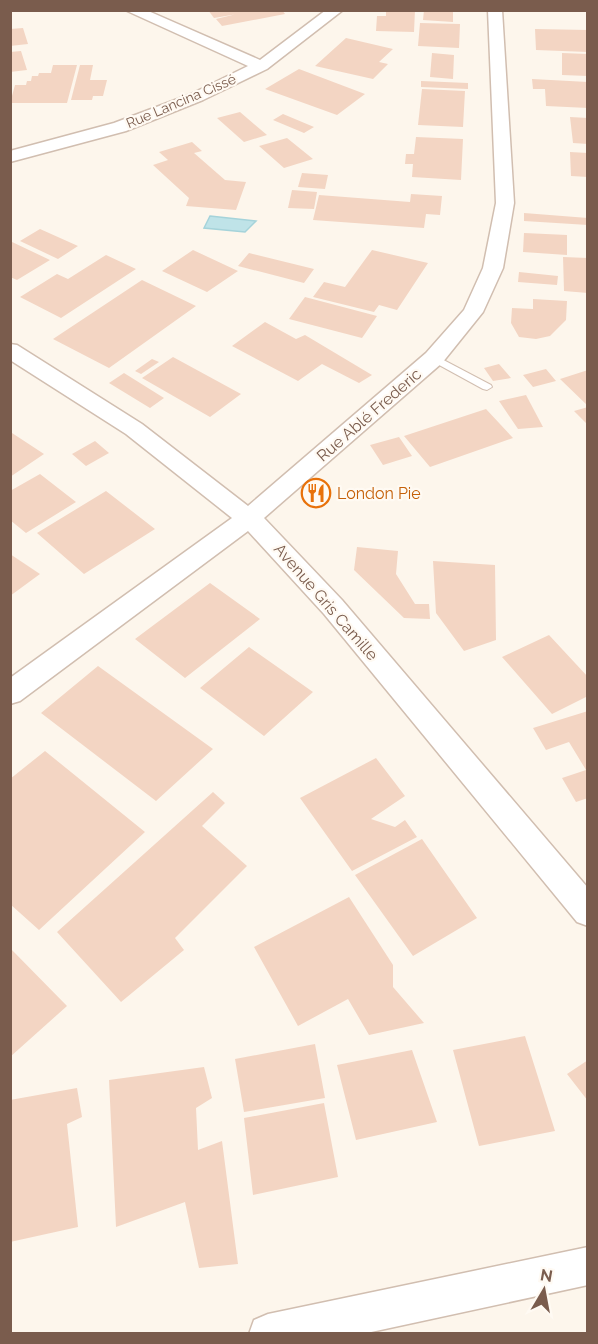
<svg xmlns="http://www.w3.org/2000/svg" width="598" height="1344" font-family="Raleway,sans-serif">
	<rect width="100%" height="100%" fill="#fdf6ec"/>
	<path fill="#bfe3e8" stroke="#a5d3da" stroke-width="1.5" d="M210,216L256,221L245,232L204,228Z"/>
	<path fill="#f3d5c3" d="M208,10H249V12L214,18Z
		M253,10H282L285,14L222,26L216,19Z
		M386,10H415L414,32L376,31L377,16H386Z
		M424,10H453V22L423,20Z
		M420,23L460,24L459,48L418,46Z
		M23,28L28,44L10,46V29Z
		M535,29L588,30V52L536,50Z
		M346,38L393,49L379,62L388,64L373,79L315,66Z
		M21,51L27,70L10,72V52Z
		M432,53L454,55L453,79L430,77Z
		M562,53L588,54V76L562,75Z
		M53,65H77L67,103H10L15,85H26L27,81H31L32,76H38L39,73H51Z
		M80,65H93L90,80H107L103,96H93L92,100H71Z
		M299,69L365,94L337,115L265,89Z
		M532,79L588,82V108L546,106L545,89H533Z
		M421,81L468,83V89L421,87Z
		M422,89L465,91L463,127L418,125Z
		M240,112L267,135L244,142L217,118Z
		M283,114L314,127L304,133L273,120Z
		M570,117L588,118V144L573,143Z
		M416,137L463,139L461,180L412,177L413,164H405L406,154H414Z
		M287,138L313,159L284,168L259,146Z
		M192,142L202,151L194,153L225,180L246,182L236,210L186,206L189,198L153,165L168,160L159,152Z
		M570,152L588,153V177L571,176Z
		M302,173L328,175L325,189L298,187Z
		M292,190L317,192L314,209L288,208Z
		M411,194L442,196L440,215L426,214L424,228L313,220L319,195L410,202Z
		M524,213L588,218V225L524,221Z
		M40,229L78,246L58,259L20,241Z
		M524,233L567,235V255L523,252Z
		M10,241L50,260L17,280L10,277Z
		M193,250L238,271L207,292L162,271Z
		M372,250L428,263L397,310L379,305L374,312L313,297L324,282L345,287Z
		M249,253L314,269L304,283L238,266Z
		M106,255L136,269L61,318L20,297L57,274L68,279Z
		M563,257L588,258V293L564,291Z
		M519,272L558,276L557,285L518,282Z
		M142,280L196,306L109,368L53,339Z
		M305,297L377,316L362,338L289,319Z
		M533,299L567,301L566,320L550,336L536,339L519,337L511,323L512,308L533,309Z
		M265,322L296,339L305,335L372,375L359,383L322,364L298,381L232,346Z
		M173,357L241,394L210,417L142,378Z
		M152,359L159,362L141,374L135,371Z
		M499,364L511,378L493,381L484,368Z
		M546,369L556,381L533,387L523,375Z
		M588,370V406L560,379Z
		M124,373L164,398L150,408L109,383Z
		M526,395L543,427L518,429L499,401Z
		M588,407V425L574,411Z
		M486,409L513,438L430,467L404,436Z
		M12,433L44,454L10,477V434Z
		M399,437L412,456L383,465L370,445Z
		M95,441L109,453L86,466L72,454Z
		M40,474L76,502L26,533L10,520V491Z
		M106,491L155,529L84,574L37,533Z
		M357,547L398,551L396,574L415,604H429L430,619L404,618L354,570Z
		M10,554L40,574L10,596Z
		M433,561L495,565L496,640L464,651L436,613Z
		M210,583L260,619L185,678L135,639Z
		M549,635L588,677V696L552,714L502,657Z
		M249,647L313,692L264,736L200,688Z
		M98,666L213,749L156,801L41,713Z
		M588,711V798L576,802L562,778L586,770L569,742L546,750L533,728Z
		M45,751L145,832L39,930L10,904V779Z
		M376,758L405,796L371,819L395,827L405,820L417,837L352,871L300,798Z
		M213,792L225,803L202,826L247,866L175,938L184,950L121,1002L57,932Z
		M422,839L477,918L413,956L355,875Z
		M349,897L393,965V987L424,1023L369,1035L348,999L298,1026L254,947Z
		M10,948L67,1006L10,1057Z
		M525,1036L555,1131L479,1146L453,1050Z
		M315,1044L325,1098L244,1112L235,1059Z
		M412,1050L437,1122L356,1140L337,1065Z
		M588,1060V1101L567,1074Z
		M204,1067L212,1098L196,1108L198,1150L222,1141L238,1264L199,1268L185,1202L116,1227L109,1080Z
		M77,1088L82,1117L67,1124L78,1227L10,1242V1100Z
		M324,1103L338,1177L253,1195L244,1118Z"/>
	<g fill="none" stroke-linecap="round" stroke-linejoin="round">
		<g stroke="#d1beb0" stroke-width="2">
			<path id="lane" d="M434,355L491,385L492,387L487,390L483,389L430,360L429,358Z"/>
		</g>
		<g stroke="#d1beb0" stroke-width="3">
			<path id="street" d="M125,10H146L260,60L326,10H343L267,69L203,100L126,131L10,162V151L114,123L191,94L248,66Z
				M488,10H502L514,203L503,268L483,312L442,363L264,518L342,600L588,888V926L577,922L324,614L248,531L20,701L10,704V678L232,518L126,434L10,360V344L17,345L142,424L248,506L426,353L464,310L483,268L496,203Z
				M588,1247V1285L362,1334H249L254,1320L268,1314Z"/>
		</g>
		<use href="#lane" fill="#fff" fill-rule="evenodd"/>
		<use href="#street" fill="#fff" fill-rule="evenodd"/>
	</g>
	<defs>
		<g id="restaurant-ring" transform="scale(1.5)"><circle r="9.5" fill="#fffaf3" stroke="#e8710a" stroke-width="1.5"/><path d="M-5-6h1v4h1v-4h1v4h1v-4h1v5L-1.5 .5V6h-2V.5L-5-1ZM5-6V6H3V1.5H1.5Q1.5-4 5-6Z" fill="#e8710a"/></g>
	</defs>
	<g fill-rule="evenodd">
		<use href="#restaurant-ring" x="316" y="493"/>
	</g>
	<g text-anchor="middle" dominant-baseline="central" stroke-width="4.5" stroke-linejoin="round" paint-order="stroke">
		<g font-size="14" fill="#7a5c4d" stroke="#fffaf3">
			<text transform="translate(181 101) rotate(-23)">Rue Lancina Cissé</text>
		</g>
		<g font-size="16" fill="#7a5c4d" stroke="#fffaf3">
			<text transform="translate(369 415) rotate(-41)">Rue Ablé Frederic</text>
			<text transform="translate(326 602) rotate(49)">Avenue Gris Camille</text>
		</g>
		<g font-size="16" fill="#c56008" stroke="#fffaf3" text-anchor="start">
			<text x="337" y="493">London Pie</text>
		</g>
	</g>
	<rect width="598" height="1344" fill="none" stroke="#7a5c4d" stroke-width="24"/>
	<g transform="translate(544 1290) rotate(10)" stroke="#fffaf3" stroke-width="4.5" paint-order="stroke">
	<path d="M0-4.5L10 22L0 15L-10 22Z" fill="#7a5c4d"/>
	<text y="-9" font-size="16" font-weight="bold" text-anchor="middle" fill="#7a5c4d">N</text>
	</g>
</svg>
